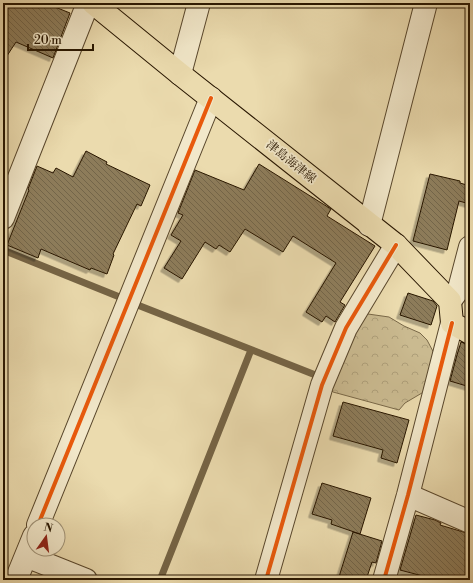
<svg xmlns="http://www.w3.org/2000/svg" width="473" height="583" font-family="'Libre Bodoni','Noto Serif JP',serif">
	<defs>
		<pattern id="forest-crowns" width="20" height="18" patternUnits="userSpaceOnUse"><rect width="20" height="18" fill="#caba90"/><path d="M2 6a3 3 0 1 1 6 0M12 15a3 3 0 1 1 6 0" fill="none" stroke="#ae9f7a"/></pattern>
		<pattern id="building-back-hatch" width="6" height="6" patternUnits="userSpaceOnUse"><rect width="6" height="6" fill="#8d7c5a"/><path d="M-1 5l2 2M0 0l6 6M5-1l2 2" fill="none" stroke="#736548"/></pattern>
		<filter id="shadow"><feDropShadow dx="-3.5" dy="3.5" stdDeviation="0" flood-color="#0004"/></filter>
	</defs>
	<rect width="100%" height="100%" fill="#ebdbae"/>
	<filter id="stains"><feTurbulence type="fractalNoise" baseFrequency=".005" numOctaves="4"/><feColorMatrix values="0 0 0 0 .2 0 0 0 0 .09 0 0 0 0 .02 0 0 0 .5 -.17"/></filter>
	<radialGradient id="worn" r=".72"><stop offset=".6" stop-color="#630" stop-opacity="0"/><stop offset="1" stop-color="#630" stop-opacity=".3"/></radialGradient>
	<path fill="url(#forest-crowns)" stroke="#796848" d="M361,313L389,317L404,326L420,333L427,340L436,357L427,390L405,403L399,410L333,392L326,385Z"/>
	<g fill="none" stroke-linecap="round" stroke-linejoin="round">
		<path stroke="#756445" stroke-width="7" d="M3,250L122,298
			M135,304L318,376
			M160,580L251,350"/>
	</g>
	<path fill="url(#building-back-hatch)" stroke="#281600" filter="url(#shadow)" d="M3,3H56L55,7L70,13L53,58L16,42L3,62Z
		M86,151L107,162L106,164L150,185L141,206L137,204L113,254L114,255L107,274L91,268L90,270L41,249L38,258L7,245L29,190L28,189L37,166L53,173L56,168L73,177Z
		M259,164L331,209L327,216L375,246L340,302L345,305L335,322L326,316L322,322L306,312L336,263L293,236L283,252L245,229L230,252L219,245L216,249L205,242L182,279L164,268L181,241L171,235L183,215L178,213L195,170L244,190Z
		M430,174L460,181V183L470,186V204L459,201L447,250L413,241Z
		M408,293L433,301L437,306L431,325L400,315Z
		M461,342L470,345V387L450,381L457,355Z
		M343,402L409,420L397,463L381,458L383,450L333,436Z
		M322,483L371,498L360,534L331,524L332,520L312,514Z
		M416,515L435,520L441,523L440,525L470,534V555L464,580H438L400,570Z
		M353,532L382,541L376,563L372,562L366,580H338Z"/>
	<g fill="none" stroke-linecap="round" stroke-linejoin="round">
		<g stroke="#59472c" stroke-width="24">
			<path id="minor" d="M180,74L199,3
				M3,218L88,3
				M369,225L426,3
				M450,301L459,289L470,247
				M408,495L470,522
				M38,525L211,98
				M26,556L86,580
				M16,580L34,536
				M266,580L322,385L346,328L396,245
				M384,580L408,495L452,323"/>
		</g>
		<g stroke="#281600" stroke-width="24">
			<path id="major" d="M93,3L180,74L396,245L450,301L452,323L470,333"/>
		</g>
		<use href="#minor" stroke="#f2e8ca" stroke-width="22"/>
		<use href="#major" stroke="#ebdbae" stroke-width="22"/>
		<g stroke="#f2e8ca" stroke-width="6">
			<path id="cycleway" d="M38,525L211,98
				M266,580L322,385L346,328L396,245
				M384,580L408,495L452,323"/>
		</g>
		<use href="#cycleway" stroke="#e8590c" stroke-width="4"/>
	</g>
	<g text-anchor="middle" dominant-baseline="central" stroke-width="3.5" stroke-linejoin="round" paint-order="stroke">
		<g font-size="12" fill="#281600" stroke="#f2e8ca">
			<text transform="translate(291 162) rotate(39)">津島海津線</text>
		</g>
	</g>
	<rect width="473" height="583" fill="none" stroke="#ebdbae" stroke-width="16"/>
	<rect x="4" y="4" width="465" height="575" fill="none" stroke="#281600" stroke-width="2"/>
	<rect x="8" y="8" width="457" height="567" fill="none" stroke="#281600"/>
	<g transform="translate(46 537) rotate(14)"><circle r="19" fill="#f2e8ca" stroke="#a19479"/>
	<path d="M0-3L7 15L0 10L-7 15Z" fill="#8f2418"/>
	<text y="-6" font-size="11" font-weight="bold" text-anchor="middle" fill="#281600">N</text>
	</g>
	<path d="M28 44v6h65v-6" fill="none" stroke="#281600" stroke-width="2"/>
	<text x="34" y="44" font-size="12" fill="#281600" stroke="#f2e8ca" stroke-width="3" paint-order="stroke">20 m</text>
	<rect width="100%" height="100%" filter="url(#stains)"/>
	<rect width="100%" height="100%" fill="url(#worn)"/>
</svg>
